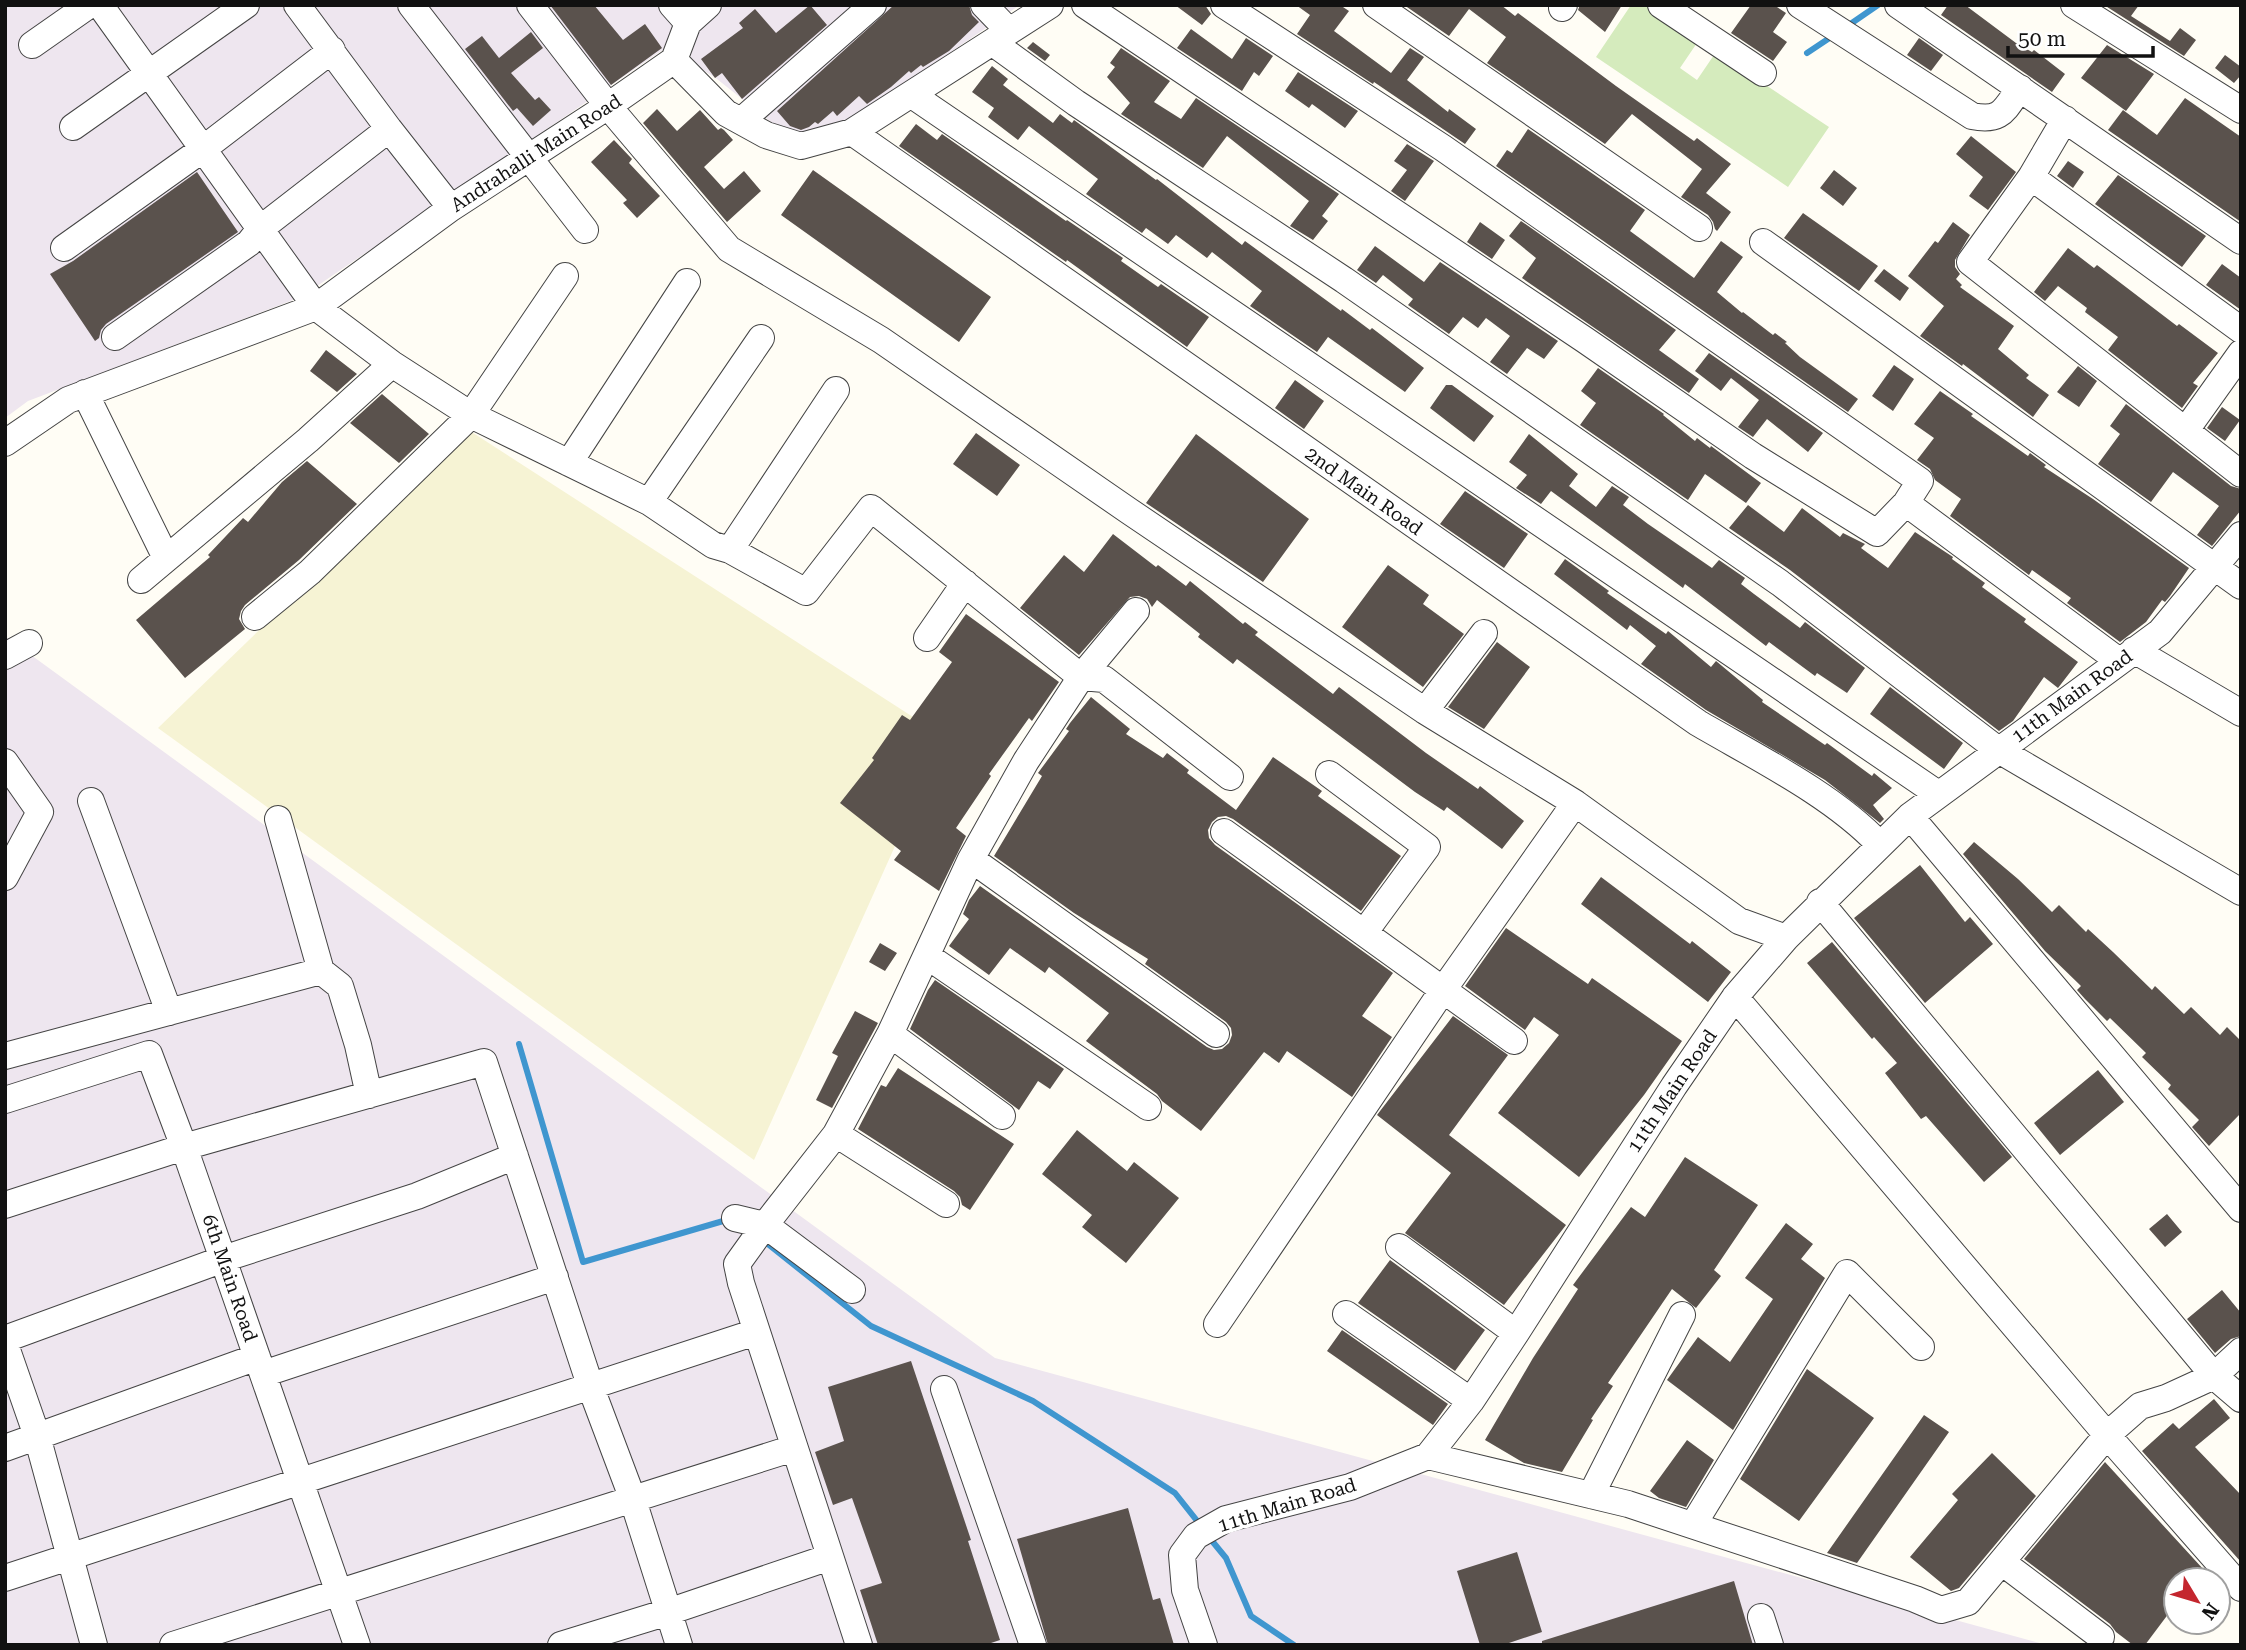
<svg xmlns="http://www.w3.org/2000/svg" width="2246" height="1650" font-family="'Roboto Serif',serif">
	<rect width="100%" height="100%" fill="#fffdf5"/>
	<path fill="#eee6ef" d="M5,5H1020L820,141L776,126L717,79L667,47L301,297L28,401L5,418Z
		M5,636L995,1358L2047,1645H5Z"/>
	<path fill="#f6f3d4" d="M467,429L944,737L754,1160L158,728Z"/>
	<path fill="#d5ebbd" d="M1631,5H1648L1699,40L1680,68L1697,80L1716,52L1829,127L1788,187L1596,57Z"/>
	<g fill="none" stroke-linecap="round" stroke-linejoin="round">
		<path stroke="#3f96cf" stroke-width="6" d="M1846,27L1878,5
			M1807,53L1834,35
			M519,1044L583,1262L730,1219
			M764,1241L871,1326L1033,1401L1175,1493L1202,1527
			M1208,1536L1226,1558L1251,1616L1294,1645"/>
	</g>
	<path fill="#5a524d" d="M550,5H594L623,40L645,24L662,48L611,85Z
		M810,5L827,25L742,99L722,73L715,78L701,59L743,28L739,23L755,9L776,33Z
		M894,5H969L972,15L979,22L949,51L923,67L921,65L911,73L909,71L891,87L867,104L859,96L837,116L833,111L818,124L815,122L809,127L801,130L790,126L777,111Z
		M1175,5H1205L1211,14L1202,25Z
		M1296,5H1340L1349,11L1334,31L1391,73L1410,48L1424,57L1407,80L1448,112L1449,109L1476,129L1465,144L1374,82L1373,84L1297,34L1310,15Z
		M1404,5H1501L1515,16L1518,13L1616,86L1694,141L1697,138L1731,164L1706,193L1731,212L1717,231L1715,229L1713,222L1708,215L1681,197L1702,169L1632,114L1605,144L1487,63L1506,37L1469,9L1449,36Z
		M1580,5H1622L1605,32L1578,10Z
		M1751,5H1774L1786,13L1773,32L1787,42L1773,61L1731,33Z
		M1948,5H1965L2016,43L2032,52L2034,50L2065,74L2052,92L1941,15Z
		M2104,5H2139L2131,16L2170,41L2180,28L2196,40L2184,56Z
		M1191,29L1232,59L1246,38L1273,56L1259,76L1254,72L1242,91L1177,48Z
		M531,32L543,48L511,73L535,100L539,97L551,110L533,126L517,108L513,111L465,49L482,36L499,58Z
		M1919,38L1943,55L1931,71L1907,55Z
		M1033,42L1050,55L1045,61L1027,48Z
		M2107,45L2154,74L2126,111L2081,78Z
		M1121,48L1170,81L1154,102L1181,119L1196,98L1339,194L1322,216L1328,221L1313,240L1290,226L1309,201L1227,136L1203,168L1121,114L1130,103L1107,77L1115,67L1110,63Z
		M2225,55L2241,67V75L2234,83L2215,68Z
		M992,66L1008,79L1003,85L1053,123L1060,114L1072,123L1074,120L1156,180L1157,179L1242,245L1245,241L1341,311L1342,309L1370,330L1372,328L1424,368L1405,392L1328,337L1317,352L1250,306L1262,291L1212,252L1207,258L1176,235L1168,244L1146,228L1142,233L1086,194L1098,179L1081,166L1029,126L1018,140L988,117L994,108L972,92Z
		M1298,72L1358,111L1345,128L1312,104L1309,108L1285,91Z
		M2185,98L2241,137V222L2108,130L2123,110L2157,135Z
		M657,109L677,131L700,110L718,130L721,128L724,130L733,140L704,167L724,189L744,171L761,191L727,222L643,123Z
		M916,124L937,140L942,134L1066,221L1067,220L1123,258L1121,261L1158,287L1161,284L1209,317L1187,347L1067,260L1066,262L899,146Z
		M1528,129L1645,210L1630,231L1694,278L1721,241L1743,257L1717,292L1742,313L1743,312L1773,335L1775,333L1787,342L1785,343L1800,357L1858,399L1848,412L1496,166L1507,150L1512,153Z
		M1971,136L2016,172L1988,210L1969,196L1983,177L1956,154Z
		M614,140L632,159L629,163L660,196L637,218L623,203L627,200L591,162Z
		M1407,144L1434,161L1405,201L1391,191L1407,170L1394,161Z
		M2068,161L2084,172L2073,188L2057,176Z
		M813,170L991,297L959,342L781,215Z
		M1834,170L1857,188L1843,206L1820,188Z
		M197,172L238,232L106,324L101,330L99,338L95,341L50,274L73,261Z
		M2118,175L2206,236L2182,267L2095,204Z
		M1803,213L1878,266L1859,291L1784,238Z
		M1521,221L1676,330L1659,350L1699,379L1689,393L1522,278L1536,258L1509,236Z
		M1480,222L1505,240L1492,259L1467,242Z
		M1953,222L1970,235L1955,260V267L1960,274L1956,279L1962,285L1960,287L2014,326L1998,349L2029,375L2026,378L2049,395L2033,417L1963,364L1962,366L1920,336L1944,306L1908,276L1935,241L1938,243Z
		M1375,246L1424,282L1440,262L1558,341L1544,359L1527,348L1507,374L1490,362L1510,336L1486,318L1478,328L1463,317L1449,334L1408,305L1413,299L1383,275L1376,283L1357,270Z
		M2068,248L2094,268L2097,265L2177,326L2179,324L2218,353L2193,383L2198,386L2182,408L2108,350L2118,337L2085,312L2087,308L2058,286L2045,301L2034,292Z
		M2222,264L2241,278V310L2206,285Z
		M1884,269L1909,288L1900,301L1874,281Z
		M326,350L357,374L337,392L310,371Z
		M1709,353L1823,433L1808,452L1767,419L1753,437L1738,427L1759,400L1731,378L1721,391L1695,371Z
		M1894,365L1914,379L1893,411L1872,396Z
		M2078,366L2097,381L2079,407L2057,392Z
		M1598,368L1664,414L1663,415L1695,441L1697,438L1710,448L1711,446L1761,483L1746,503L1705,474L1688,500L1580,425L1596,403L1581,391Z
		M1295,380L1324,401L1304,429L1275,408Z
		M1446,385H1452L1494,416L1474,442L1430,408Z
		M1940,391L1973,414L1971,416L2028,456L2030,453L2046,465L2044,467L2093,499L2189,568L2170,596L2165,602L2162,600L2146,622L2120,642L2067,603L2071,598L2032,570L2029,575L1950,516L1961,499L1935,480L1930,469L1917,460L1934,438L1914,424Z
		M382,394L429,434L399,463L350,423Z
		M2126,404L2231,486L2241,489V510L2212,546L2197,535L2219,506L2173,472L2151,502L2098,464L2120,434L2110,426Z
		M2222,407L2240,420L2225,441L2207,428Z
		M976,433L1020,465L997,496L953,464Z
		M1196,434L1309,519L1263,582L1146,503Z
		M1529,434L1578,474L1569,486L1596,507L1612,486L1629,497L1623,505L1648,524L1712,568L1719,560L1745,578L1741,584L1754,594L1800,628L1805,622L1865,668L1847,693L1817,673L1815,676L1769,642L1766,646L1685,584L1683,588L1551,491L1541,504L1516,488L1527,475L1509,462Z
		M307,461L357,504L299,560L245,605L241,611L239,619L245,629L185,678L136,620L210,557L208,555L243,518L248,522L282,482Z
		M1465,491L1528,534L1504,568L1440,524Z
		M1748,505L1784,532L1802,508L1840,537L1843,533L1865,544L1861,548L1888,568L1915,532L1953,557L1952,559L1985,583L1982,587L2026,619L2024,622L2078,662L2058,688L2044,677L2013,721L1999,731L1790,570L1729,528Z
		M1113,534L1156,567L1158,565L1186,586L1190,581L1243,624L1245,622L1258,632L1255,635L1333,694L1339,687L1426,753L1478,789L1480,786L1524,821L1502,849L1447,807L1444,811L1415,792L1237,659L1233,664L1198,637L1200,634L1157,600L1152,607L1147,599L1139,596L1130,597L1079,655L1020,608L1064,555L1084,572Z
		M1565,559L1609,591L1607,593L1666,634L1668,631L1711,667L1716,661L1763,700L1762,702L1825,745L1827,743L1872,776L1874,773L1892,788L1873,805L1884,819L1880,823L1825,780L1706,710L1641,664L1656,646L1630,625L1627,630L1554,574Z
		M1388,565L1429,595L1423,604L1464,634L1423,687L1342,627Z
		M966,614L1059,682L1032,721L1029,718L989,774L991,776L956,828L966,836L939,891L894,860L901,851L840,803L874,760L872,758L902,715L910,720L952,662L939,652Z
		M1497,642L1530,667L1484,729L1448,707Z
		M1890,687L1963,743L1944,769L1870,714Z
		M1091,697L1130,729L1126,734L1163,758L1167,753L1189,770L1187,773L1236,810L1273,757L1322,791L1318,796L1401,856L1361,911L1233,819L1226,816L1218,817L1212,822L1208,830L1209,838L1215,845L1393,973L1362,1016L1392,1037L1352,1097L1287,1051L1279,1063L1264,1052L1201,1131L1162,1101L1157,1094L1086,1041L1109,1013L1049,967L1045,973L1010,948L989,975L949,946L969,919L963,914L969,900L980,886L1207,1047L1214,1050L1222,1049L1229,1043L1232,1035L1231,1028L1226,1022L1145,964L1148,959L1074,913L994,856L1042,776L1038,773L1069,731L1066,729L1070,723Z
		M1974,842L2018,879L2052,912L2059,905L2086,932L2088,929L2113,952L2152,990L2155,986L2184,1014L2191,1007L2220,1035L2227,1027L2241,1041V1113L2209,1146L2192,1127L2199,1120L2168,1089L2171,1085L2142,1057L2146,1053L2110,1018L2107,1021L2085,999L2077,990L2081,986L2045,951L1963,854Z
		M1920,865L1965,922L1970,917L1993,944L1925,1003L1854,918Z
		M1601,877L1690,944L1692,941L1731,972L1708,1002L1581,904Z
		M1506,928L1588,984L1592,978L1682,1041L1644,1095L1579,1177L1498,1113L1559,1035L1534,1017L1525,1030L1465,986Z
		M1832,942L2012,1157L1984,1182L1926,1116L1921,1119L1885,1073L1897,1063L1874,1037L1872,1039L1807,963Z
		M880,943L897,953L885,971L869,962Z
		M935,980L1064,1069L1050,1089L1038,1081L1019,1110L910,1029L928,990Z
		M855,1011L878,1023L832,1108L816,1100L838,1056L832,1053Z
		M1453,1016L1508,1055L1449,1135L1566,1225L1504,1305L1405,1233L1451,1173L1377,1115Z
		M898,1068L1014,1144L970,1210L962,1205L960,1197L954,1191L858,1129L881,1085L886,1087Z
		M2098,1070L2124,1102L2060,1155L2034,1123Z
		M1077,1130L1127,1171L1134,1162L1179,1198L1126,1263L1082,1227L1092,1215L1042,1174Z
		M1685,1157L1758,1205L1714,1270L1721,1276L1696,1308L1672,1289L1608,1383L1613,1386L1591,1419L1593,1420L1562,1472L1524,1463L1485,1440L1533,1358L1578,1289L1573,1285L1631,1207L1645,1217Z
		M2167,1214L2182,1232L2165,1247L2149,1229Z
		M1786,1223L1813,1244L1801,1259L1825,1278L1733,1430L1667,1380L1698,1337L1730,1362L1773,1299L1745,1278Z
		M1390,1260L1485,1330L1455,1371L1358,1303Z
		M2222,1290L2241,1313V1336L2231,1339L2215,1353L2187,1319Z
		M1342,1330L1448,1404L1433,1425L1327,1351Z
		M911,1361L971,1540L968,1541L1000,1640L985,1645H878L860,1590L882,1583L852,1498L833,1505L815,1452L844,1441L828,1387Z
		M1807,1369L1874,1418L1799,1521L1740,1479Z
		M2214,1399L2230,1418L2195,1447L2241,1495V1562L2142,1451L2173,1423L2179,1429Z
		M1924,1415L1949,1432L1857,1563L1827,1553Z
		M1687,1440L1714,1460L1686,1507L1659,1498L1650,1491Z
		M1992,1453L2036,1496L1959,1588L1951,1591L1910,1557L1958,1500L1952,1494Z
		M2105,1462L2204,1570L2194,1580H2176V1597L2167,1606L2172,1609L2145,1645H2133L2116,1632L2110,1624L2024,1559Z
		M1128,1508L1153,1600L1160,1598L1174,1645H1048L1017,1539Z
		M1517,1552L1542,1632L1503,1645H1480L1457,1571Z
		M1734,1581L1753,1645H1542V1641Z"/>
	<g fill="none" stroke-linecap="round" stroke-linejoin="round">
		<g stroke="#444" stroke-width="28">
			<path id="minor" d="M100,5L316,307L392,364L471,415L565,276
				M297,5L389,129L451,208
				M411,5L585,230
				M530,5L608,106L729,249L881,340L1129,511L1425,711L1575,803L1739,921L1786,938
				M672,5L688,23L674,60
				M984,5L1009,31
				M1085,5L1585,340L1753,456L1877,533L1906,503L2119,661
				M1224,5L1443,148L1920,481L1906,503
				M1376,5L1699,228
				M1661,5L1763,73
				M1800,5L1972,116C2002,122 2004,110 2020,88
				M1898,5L2241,241
				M2074,5L2241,110
				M1562,8L1564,5
				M688,23L708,5
				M993,43L1076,103L1344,280L1780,583L1997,749L2241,892
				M32,45L89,5
				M912,95L1938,794
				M2065,119L2031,177L1970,262L2241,474
				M741,121L873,5
				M73,127L246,5
				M852,132L1698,723C1756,757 1833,795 1879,844
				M2031,177L2241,330
				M1763,242L2241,586
				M64,248L203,149L332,50
				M115,337L249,243L260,229L389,129
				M85,393L166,558
				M2186,430L2241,353
				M5,443L68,400L316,307L451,208L608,106L674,60L726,113L766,135L801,146L852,132L1050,5
				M569,463L687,282
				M649,502L761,338
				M730,550L836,390
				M141,580L308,440L392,364
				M255,617L310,572L471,415L649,502L713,545L730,550L806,592L871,508L1081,677L1104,679L1230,777
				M927,638L965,583
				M2134,650L2241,713
				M5,656L29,643
				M1425,711L1484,633
				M5,762L40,812L5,877
				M1329,774L1427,847L1364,933
				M91,801L169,1012
				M1910,816L2241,1209
				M278,819L321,971
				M1224,832L1514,1041
				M971,859L1216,1034
				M1820,902L2214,1376L2241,1399
				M927,956L1148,1107
				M1735,997L2107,1435L2241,1588
				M890,1034L1002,1116
				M5,1056L321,971L340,986L358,1045L369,1095
				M5,1100L149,1054L184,1147L357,1645
				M836,1134L946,1204
				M5,1205L184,1147L484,1062L591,1388L632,1497L679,1645
				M735,1218L765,1225L836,1134L890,1034L971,859L1026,761L1081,677L1136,611
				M1399,1247L1516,1333
				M852,1290L765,1225L737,1264L741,1283L859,1645
				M1346,1314L1471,1401
				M1217,1324L1443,990L1575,803
				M5,1339L229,1257L417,1196L515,1156
				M5,1344L37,1436L94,1645
				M263,1374L555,1277
				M944,1389L1033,1645
				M5,1448L257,1357
				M1428,1456L1628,1504L1915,1599L1941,1610L1968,1602L2107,1435L2140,1406L2166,1398L2214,1376L2241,1351
				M1591,1495L1682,1315
				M1693,1525L1847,1273L1921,1347
				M2003,1563L2101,1637
				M5,1578L756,1332
				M1761,1617L1770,1645
				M173,1645L794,1448
				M561,1645L668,1612L830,1557
				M1204,1645L1185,1590L1182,1555L1196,1536L1226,1519L1350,1487L1428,1456L1471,1401L1516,1333L1674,1086L1735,997L1786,938L1910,816L2160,632L2241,535"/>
		</g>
		<use href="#minor" stroke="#fff" stroke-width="26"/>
	</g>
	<g text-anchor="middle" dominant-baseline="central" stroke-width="7" stroke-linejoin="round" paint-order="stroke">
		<g font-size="19" fill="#111" stroke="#fff">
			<text transform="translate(536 153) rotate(-33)">Andrahalli Main Road</text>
			<text transform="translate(1364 491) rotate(35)">2nd Main Road</text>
			<text transform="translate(2072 696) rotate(-36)">11th Main Road</text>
			<text transform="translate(1672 1091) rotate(-56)">11th Main Road</text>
			<text transform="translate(230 1278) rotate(71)">6th Main Road</text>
			<text transform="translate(1287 1505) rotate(-17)">11th Main Road</text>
		</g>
	</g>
	<rect width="2246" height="1650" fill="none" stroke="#111111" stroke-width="14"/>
	<g transform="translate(2197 1601) rotate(128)"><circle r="33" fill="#ffffff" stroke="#a0a0a0" stroke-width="2"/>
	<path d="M0-5L12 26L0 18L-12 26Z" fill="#c4262e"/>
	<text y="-10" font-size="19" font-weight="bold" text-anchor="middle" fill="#111111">N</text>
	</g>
	<path d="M2008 46v10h145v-10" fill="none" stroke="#111111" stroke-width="3.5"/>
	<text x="2018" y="46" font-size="21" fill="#111111" stroke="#ffffff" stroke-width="5" paint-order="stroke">50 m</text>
</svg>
